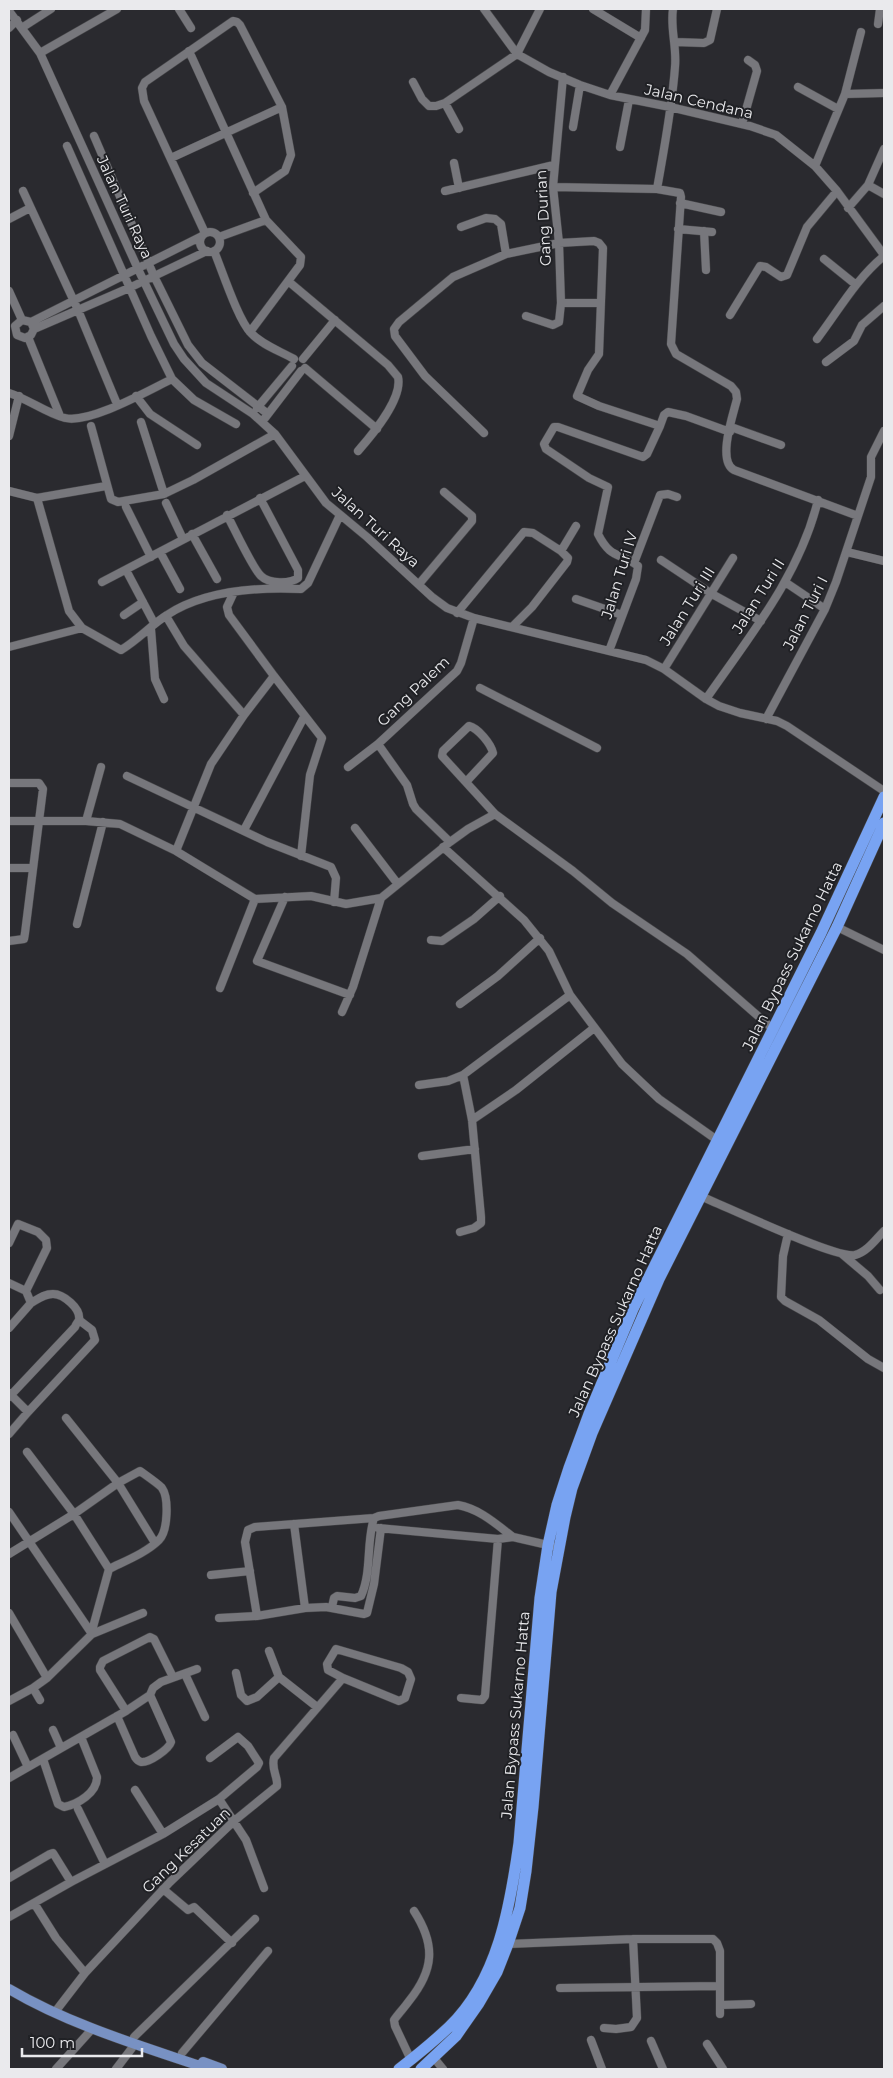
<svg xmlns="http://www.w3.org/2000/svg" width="893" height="2078" font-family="Montserrat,sans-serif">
	<rect width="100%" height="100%" fill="#2a2a2f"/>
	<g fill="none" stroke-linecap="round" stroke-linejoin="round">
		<g stroke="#47474a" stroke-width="9">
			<path id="minor" d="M179,9L191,28
				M484,9L517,54L549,72L580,85L610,95L670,107L750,126L776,135L815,166L837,191L884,255
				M593,9L641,38
				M9,11L40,53L138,269L174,344L184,359L206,383L253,414L275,434L326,503L367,537L432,597L447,608L474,618L646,660L664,669L706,699L719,706L740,713L777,721L787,726L884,791
				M878,24L880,9
				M23,27L51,9
				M9,28L17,20
				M675,42L704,43L710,40L717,9
				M189,51L266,220L301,257L300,265L250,332
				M40,53L117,9
				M413,82L422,99L429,106H436L445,103L517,54L540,9
				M798,87L838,109
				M845,94L884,93
				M610,95L645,30L646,9
				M445,103L459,129
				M742,124L757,71L755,65L748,60
				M573,127L580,85
				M94,136L154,276L188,345L202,363L268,414
				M67,146L151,336L172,379L194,400L236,424
				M620,147L629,100
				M171,158L282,107
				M454,163L459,188
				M815,166L845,94L861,32
				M868,185L884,194
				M553,187L657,189L680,193L681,197L671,344L676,354L731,386L736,392L737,399C733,415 717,461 734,470L858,516
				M657,189C664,149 672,108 675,67C677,47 670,28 673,9
				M23,191L78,310L117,404
				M445,191L554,165
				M680,203L721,212
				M848,208L868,185L884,149
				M9,219L30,208
				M461,227L486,218L495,219L501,224L506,254
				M678,229L712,232
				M704,231L706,270
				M200 242a10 10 0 1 1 20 0a10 10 0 1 1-20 0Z
				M205,233L144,101L142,88L145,82L233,21L237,22L240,25L282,107L291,155L285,171L253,193
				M219,237L266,220
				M214,251C222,270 238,320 251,333C262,345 280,351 294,359
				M824,259L855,284
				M288,281L388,365L398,377C403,399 372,435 358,451
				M9,291L22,320
				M561,303H599
				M730,315L760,266L766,267L781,277L787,275L807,227L837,191
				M526,316L553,325L559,322L561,303L559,243L553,187L563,77
				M31,322L34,329L31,335L25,338L17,335L15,326L22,320L31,322L202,236
				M34,329L129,288L207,251
				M28,337L60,416
				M817,339C839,310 856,279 884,256
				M303,359L335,320
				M826,362L854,341L862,325L884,306
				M305,368L377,429
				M9,393C28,399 46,413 65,418C90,424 149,390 172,379
				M136,396L150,414L197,445
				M257,408L292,366
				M265,418L301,371
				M141,422L164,494
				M91,426L111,499L118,502L164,494L193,480L275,434
				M731,427L781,445
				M484,433L425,376L395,336L394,329L399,322L453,277L506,254L559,243L594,241L599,243L603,248L599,354L588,370L577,396L599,406L660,426L664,415L668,412L686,416L730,432
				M9,436L19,396
				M9,491L37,498L69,611L82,628L121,650C138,640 151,625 167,615C205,590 257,587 301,589L308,583L340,515
				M37,498L106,486
				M166,503L183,539
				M126,507L151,557
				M227,515C234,528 253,569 261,576C269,584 290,584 298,578V570L260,498
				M192,534L217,579
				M160,552L180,589
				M847,552L884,561
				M661,560L712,594L761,621
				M634,563L660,495L668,494L677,497
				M126,570L153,621
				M102,582L305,476
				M785,582L825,609
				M419,584L472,521V516L444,492
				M576,599L622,615
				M457,613L524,532L533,533L561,551L576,526
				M124,615L143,602
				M166,616L184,646L244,715
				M512,627L532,607L567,562L568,558L561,551
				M151,629L155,679L164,699
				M9,647L82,628
				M609,651L636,579L638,566C620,552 611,560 598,534L608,487L589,478L546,449L544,444L554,427H558L643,457L647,454L660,426
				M664,669L733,558
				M274,676L322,738L310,775L301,856
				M480,688L597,748
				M706,699C749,637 800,575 818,500
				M766,719L825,609L836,582L871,477V457L884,431
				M378,744L407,785L413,804L416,809L450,842
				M348,767L378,744L457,671L461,663L474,618
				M127,776L267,842L331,867L336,878L334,902
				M466,782L493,753C491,744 478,728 469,726L443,751L442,756L495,814L573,871L612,903L687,954L774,1030
				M9,783H39L43,789L25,933L24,939L9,941
				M9,821H86L120,824L176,851L255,899L311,896L346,904L381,898L450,842L468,829L495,814
				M86,821L101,767
				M355,828L397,883
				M244,830L304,717
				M443,847L524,920L549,951L570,995L622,1064L659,1099L717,1140
				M176,851L211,764L244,715L274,676L229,615L227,607L234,592
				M9,868H33
				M285,897L257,961L350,995
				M77,924L103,822
				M837,927L884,950
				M431,940L442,941L474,919L500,896
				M220,988L255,899
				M460,1004L498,976L540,938
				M342,1012L353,987L381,898
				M419,1085L448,1081L463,1075L570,995
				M472,1120L516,1090L594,1028
				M422,1156L475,1149
				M700,1196C725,1206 836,1259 855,1255C867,1252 876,1239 884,1231
				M460,1232L474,1228L481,1223V1217L472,1120L463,1075
				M788,1234L783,1256L781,1297L785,1301L819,1320L868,1359L884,1368
				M9,1243L18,1224L38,1232L46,1240L47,1248L26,1291
				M842,1254L868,1276L880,1290
				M9,1283L26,1291L31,1303L9,1328
				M9,1393L28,1412L95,1340L92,1330L79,1320
				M9,1397L75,1327C76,1324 78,1322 79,1320C81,1308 63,1294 53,1294C44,1294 38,1299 31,1303
				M66,1418L118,1483L155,1543
				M9,1434L28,1412
				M27,1452L74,1514L109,1569
				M9,1512L92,1634
				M294,1524L305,1608
				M378,1528L498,1539L513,1537L552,1546
				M9,1554L74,1514L118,1483L140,1471C144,1474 160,1485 162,1488C169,1498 168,1531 159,1540C146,1553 125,1561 109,1569L93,1627L90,1631
				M211,1575L250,1571
				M332,1607L334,1598L337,1596L355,1598L361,1596C372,1572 366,1543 374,1518L379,1516L458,1505C480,1509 496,1524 513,1537
				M9,1613L47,1678
				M257,1616L245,1542L248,1530L255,1527L374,1518
				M219,1618L257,1616L305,1608L326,1607L364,1614L367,1613L374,1584L381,1528
				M269,1651L279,1677L317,1707
				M236,1673L241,1695L247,1701L257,1697L279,1677
				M185,1674L205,1717
				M33,1688L40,1700
				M461,1698L482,1700L485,1696L498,1539
				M9,1701L33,1688L47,1678L92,1634L143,1613
				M126,1711L100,1670V1667L103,1661L150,1637L154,1639L173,1677
				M117,1716L135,1757C137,1760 138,1761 141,1762C149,1763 169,1749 171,1742L150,1695
				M53,1730L61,1748
				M13,1735L28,1767
				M43,1759L58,1804L64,1807C78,1804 97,1793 97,1777L81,1737
				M9,1778L126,1711L150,1695L153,1688L161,1682L197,1669
				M135,1790L163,1834
				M219,1799L246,1840L264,1888
				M78,1809L105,1864
				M9,1878L50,1854L53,1853L71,1882
				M163,1889L188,1910L194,1907L232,1943
				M34,1903L56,1938L85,1973
				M9,1917L71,1882L163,1834L219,1799L257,1767L259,1763L248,1746L238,1737L210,1758
				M508,1944L633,1939H713L717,1943L720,1951V2014
				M560,1988L720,1986
				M721,2005L751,2004
				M55,2012L85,1973L170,1882L234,1821L277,1786C278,1776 271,1770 274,1758L343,1678L399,1701L405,1698L411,1679L408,1672L401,1668L336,1649L327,1664L328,1670L343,1678
				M604,2028L616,2029L631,2027L637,2018L633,1939
				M134,2037L255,1919
				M591,2040L602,2069
				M651,2041L663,2069
				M707,2044L723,2069
				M182,2053L268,1951
				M434,2058L443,2069
				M411,2060L395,2026L394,2020C399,2013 404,2008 409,2001C434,1970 436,1945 414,1911
				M56,2069L93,2028
				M116,2069L132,2048"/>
		</g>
		<g stroke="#47474a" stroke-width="11">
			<path id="major" d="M9,1989C70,2025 141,2046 209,2069
				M203,2062L222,2069"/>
		</g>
		<g stroke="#47474a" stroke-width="12">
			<path id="highway" d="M399,2069C416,2056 433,2042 449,2027C498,1980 510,1907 519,1843L540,1598L548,1545L557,1505L569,1468L589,1414L633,1309L821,933L884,797
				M421,2069L456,2036L479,2003L497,1972L508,1944L520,1908L526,1871L533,1807L551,1592L565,1517L572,1488L592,1433L659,1279L837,927L884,823"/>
		</g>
		<use href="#minor" stroke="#77777c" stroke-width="8"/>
		<use href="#major" stroke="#7891c3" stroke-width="10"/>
		<use href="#highway" stroke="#78a3f2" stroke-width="11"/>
	</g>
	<g text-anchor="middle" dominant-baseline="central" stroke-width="4" stroke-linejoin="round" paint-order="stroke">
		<g font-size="15" fill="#eaeaed" stroke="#202125">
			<text transform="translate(699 101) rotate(13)">Jalan Cendana</text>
			<text transform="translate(125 207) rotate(65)">Jalan Turi Raya</text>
			<text transform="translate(543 218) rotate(-93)">Gang Durian</text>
			<text transform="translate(376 527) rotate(42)">Jalan Turi Raya</text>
			<text transform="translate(619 575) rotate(-73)">Jalan Turi IV</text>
			<text transform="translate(758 596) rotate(-58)">Jalan Turi II</text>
			<text transform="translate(687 606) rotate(-58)">Jalan Turi III</text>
			<text transform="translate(805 613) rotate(-63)">Jalan Turi I</text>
			<text transform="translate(413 691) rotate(-44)">Gang Palem</text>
			<text transform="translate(792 956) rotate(-64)">Jalan Bypass Sukarno Hatta</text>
			<text transform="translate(615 1321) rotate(-66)">Jalan Bypass Sukarno Hatta</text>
			<text transform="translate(515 1715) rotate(-85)">Jalan Bypass Sukarno Hatta</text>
			<text transform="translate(186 1850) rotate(-44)">Gang Kesatuan</text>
		</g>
	</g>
	<rect width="893" height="2078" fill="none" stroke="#eaeaed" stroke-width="20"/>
	<path d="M22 2048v8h120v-8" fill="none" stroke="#eaeaed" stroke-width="2.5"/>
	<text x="30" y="2048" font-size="15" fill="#eaeaed" stroke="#202125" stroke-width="4" paint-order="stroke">100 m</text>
</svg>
